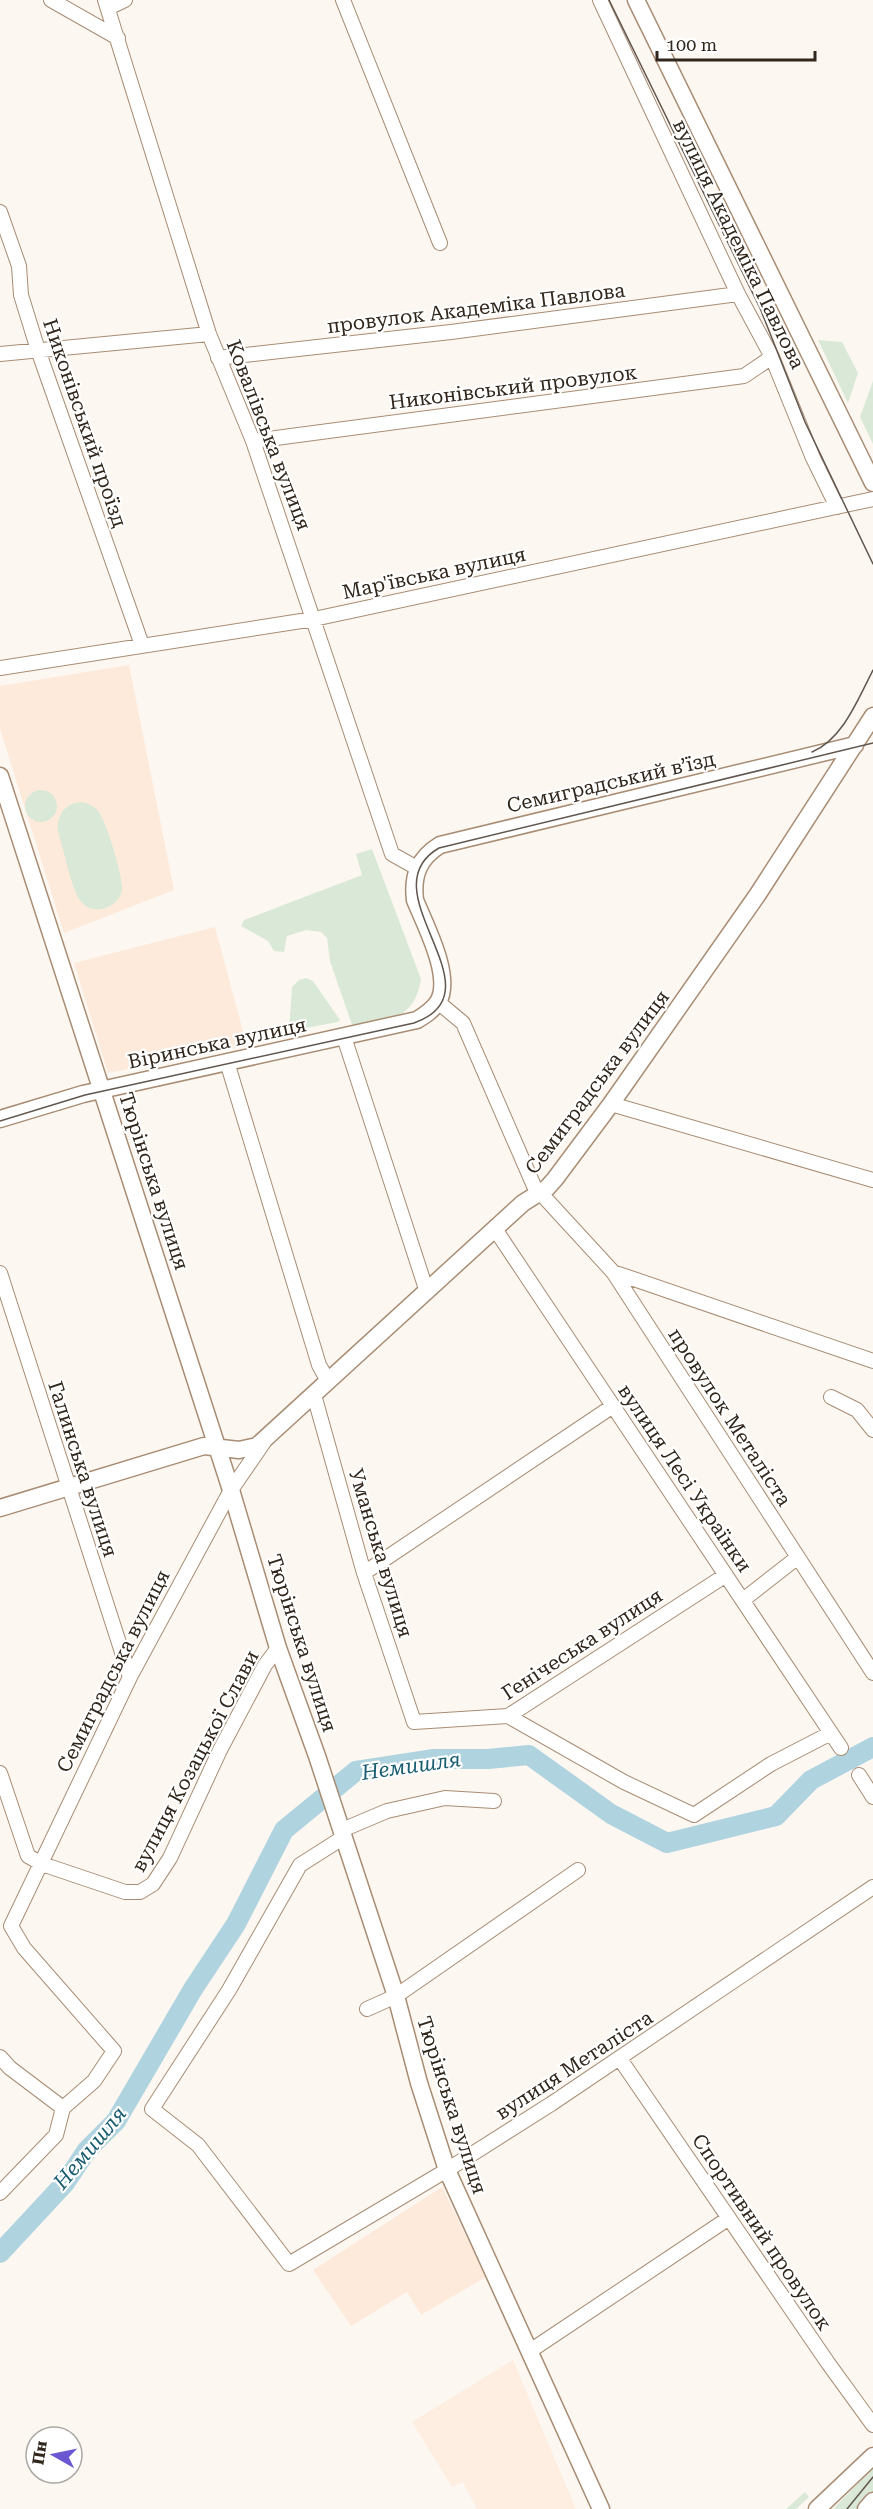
<svg xmlns="http://www.w3.org/2000/svg" width="873" height="2509" font-family="'Roboto Serif',serif">
	<rect width="100%" height="100%" fill="#fdf7f2"/>
	<path fill="#fdeee1" d="M513,2360L576,2509H477L463,2482L452,2487L412,2422Z"/>
	<path fill="#feeadb" d="M129,665L174,890L64,933L0,729V686Z
		M215,927L247,1046L108,1073L74,963Z
		M442,2187L486,2277L421,2315L407,2292L351,2326L313,2270Z"/>
	<path fill="#dae9d7" d="M818,340L842,342L858,373L848,403Z
		M873,381V444L860,417Z
		M25 806a16 16 0 1 1 32 0a16 16 0 1 1-32 0Z
		M82,802C89,804 94,806 98,811C106,819 124,880 122,891C117,910 90,917 79,899C70,883 64,850 58,832C56,815 65,803 82,802Z
		M372,849L421,979C414,1021 389,1019 353,1028L330,961L327,938L321,932L306,930L287,936L284,952L274,951L268,941L241,926L244,920L362,875L356,854Z
		M306,978L313,981L340,1020L338,1022L289,1031L292,987L299,980Z
		M873,2468V2493L860,2509H833Z
		M805,2492L809,2497L796,2509H786Z"/>
	<g fill="none" stroke-linecap="round" stroke-linejoin="round">
		<path stroke="#afd3df" stroke-width="20" d="M0,2253L65,2183L87,2150L116,2121L193,1989L236,1924L284,1830L356,1771L434,1759H488L529,1755L611,1814L667,1843L776,1816L811,1780L873,1747"/>
		<g stroke="#a88d74" stroke-width="16">
			<path id="minor" d="M51,0L118,38
				M105,0L209,334L253,441L392,854L417,868
				M343,0L440,243
				M600,0L738,294L772,357L813,458L837,507
				M108,8L125,0
				M0,212L19,266L21,295L38,350L142,645
				M0,354L209,334
				M218,358L451,332L738,294
				M253,441L744,376L772,357
				M0,668L314,619L873,499
				M438,1002L463,1023L534,1186L613,1272L873,1673
				M344,1037L427,1292
				M227,1062L319,1365L328,1381
				M611,1104L873,1180
				M495,1229L841,1748
				M613,1272L873,1361
				M0,1273L130,1677
				M314,1395L364,1573L414,1722L508,1716L726,1575
				M831,1397L857,1410L873,1430
				M364,1573L613,1406
				M743,1600L798,1557
				M508,1716L624,1782L694,1815L771,1764L831,1733
				M0,1773L28,1856L42,1864L125,1892H140L153,1884L170,1858L220,1750L265,1665L278,1648
				M859,1775L873,1797
				M342,1830L387,1811L445,1798L494,1801
				M344,1837L300,1865L229,1990L152,2109L198,2145L289,2264L447,2170L551,2104L873,1887
				M11,1926L130,1677L231,1490L264,1442
				M367,2009L396,1996L578,1870
				M0,2057L10,2068L63,2108
				M620,2059L828,2363L873,2425
				M0,2193L56,2135L63,2108L94,2081L114,2051L24,1948L11,1926
				M530,2351L729,2218"/>
		</g>
		<g stroke="#a88d74" stroke-width="19">
			<path id="major" d="M636,0L873,483
				M0,776L231,1490L278,1648L317,1756L396,1996L419,2083L447,2170L601,2509
				M0,1119L83,1094L417,1020C425,1015 433,1010 438,1002C453,977 425,925 415,900C412,875 419,858 440,845L855,745
				M0,1508L204,1446L239,1450L257,1446L523,1203L547,1188L555,1179L611,1104L758,894L873,716
				M817,2509L873,2456
				M866,2509L873,2501"/>
		</g>
		<use href="#minor" stroke="#fff" stroke-width="14"/>
		<use href="#major" stroke="#fff" stroke-width="16"/>
		<path stroke="#61574e" stroke-width="1.5" d="M609,0L760,308L805,422L873,564
			M812,752C843,739 858,699 873,670
			M0,1121L85,1095L414,1023C504,991 365,891 439,848L873,743
			M847,2509L873,2477"/>
	</g>
	<g text-anchor="middle" dominant-baseline="central" stroke-width="4.5" stroke-linejoin="round" paint-order="stroke">
		<g font-size="20" fill="#31261c" stroke="#fff">
			<text transform="translate(739 244) rotate(64)">вулиця Академіка Павлова</text>
			<text transform="translate(476 308) rotate(-7)">провулок Академіка Павлова</text>
			<text transform="translate(513 387) rotate(-7)">Никонівський провулок</text>
			<text transform="translate(85 423) rotate(71)">Никонівський проїзд</text>
			<text transform="translate(269 435) rotate(69)">Ковалівська вулиця</text>
			<text transform="translate(434 573) rotate(-12)">Мар'ївська вулиця</text>
			<text transform="translate(611 782) rotate(-13)">Семиградський в’їзд</text>
			<text transform="translate(217 1043) rotate(-12)">Віринська вулиця</text>
			<text transform="translate(597 1082) rotate(-53)">Семиградська вулиця</text>
			<text transform="translate(154 1181) rotate(72)">Тюрінська вулиця</text>
			<text transform="translate(730 1417) rotate(57)">провулок Металіста</text>
			<text transform="translate(83 1469) rotate(72)">Галинська вулиця</text>
			<text transform="translate(685 1478) rotate(56)">вулиця Лесі Українки</text>
			<text transform="translate(381 1553) rotate(73)">Уманська вулиця</text>
			<text transform="translate(302 1643) rotate(72)">Тюрінська вулиця</text>
			<text transform="translate(582 1644) rotate(-33)">Генічеська вулиця</text>
			<text transform="translate(113 1671) rotate(-63)">Семиградська вулиця</text>
			<text transform="translate(195 1761) rotate(-62)">вулиця Козацької Слави</text>
			<text transform="translate(574 2065) rotate(-33)">вулиця Металіста</text>
			<text transform="translate(452 2105) rotate(72)">Тюрінська вулиця</text>
			<text transform="translate(762 2232) rotate(56)">Спортивний провулок</text>
		</g>
		<g font-size="21" font-style="italic" fill="#195d70" stroke="#fff">
			<text transform="translate(411 1766) rotate(-8)">Немишля</text>
			<text transform="translate(90 2148) rotate(-50)">Немишля</text>
		</g>
	</g>
	<g transform="translate(54 2455) rotate(279)"><circle r="28" fill="#ffffff" stroke="#ada8a4" stroke-width="1.5"/>
	<path d="M0-4.5L10 22L0 15L-10 22Z" fill="#6b57d1"/>
	<text y="-9" font-size="16" font-weight="bold" text-anchor="middle" fill="#31261c">Пн</text>
	</g>
	<path d="M657 51v9h158v-9" fill="none" stroke="#31261c" stroke-width="3"/>
	<text x="666" y="51" font-size="18" fill="#31261c" stroke="#ffffff" stroke-width="4.5" paint-order="stroke">100 m</text>
</svg>
